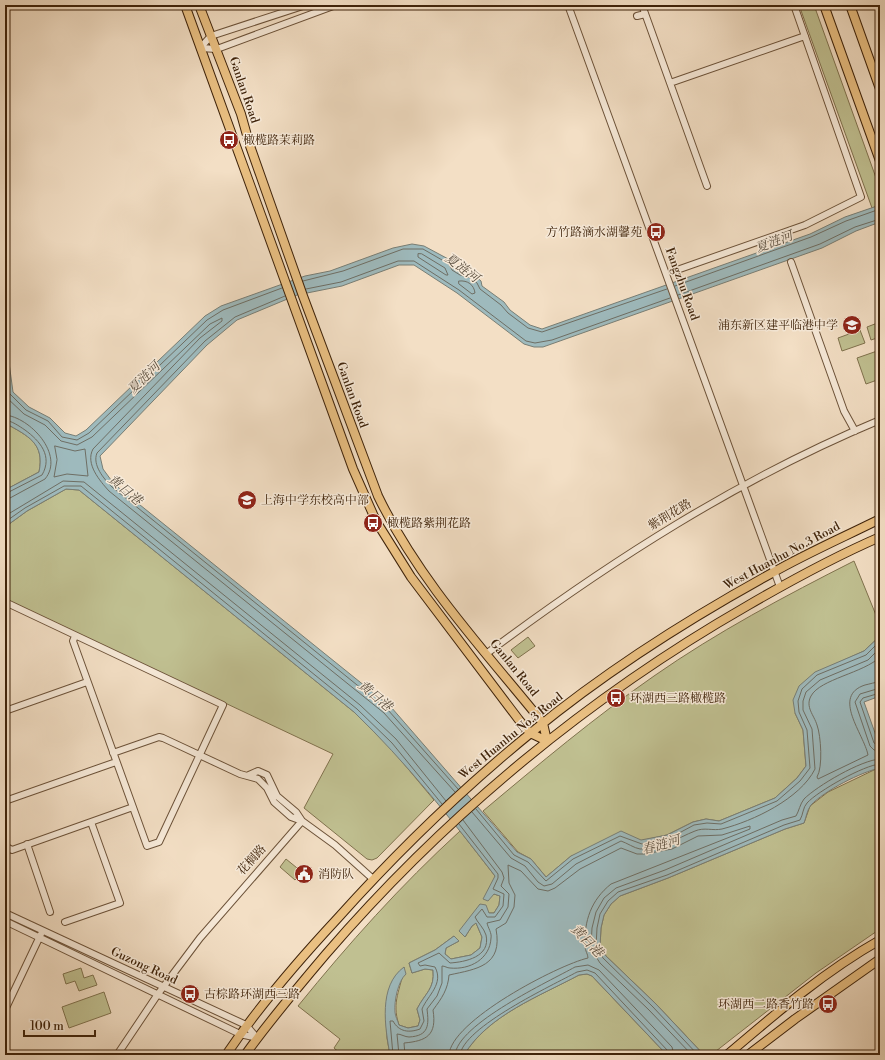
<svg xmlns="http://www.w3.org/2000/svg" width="885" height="1060" font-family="'Libre Bodoni','Noto Serif SC',serif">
	<rect width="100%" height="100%" fill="#f3dfc5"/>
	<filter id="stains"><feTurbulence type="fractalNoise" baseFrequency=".005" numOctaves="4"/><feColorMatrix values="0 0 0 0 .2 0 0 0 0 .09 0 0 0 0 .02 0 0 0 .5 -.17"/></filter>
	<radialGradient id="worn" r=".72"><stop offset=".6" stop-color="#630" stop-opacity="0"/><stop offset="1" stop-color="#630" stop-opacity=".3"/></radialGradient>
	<path fill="#c0c091" stroke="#80724e" d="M799,5H814L880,189V205L872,208Z
		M880,322V337L871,340L867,327Z
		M860,330L865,343L842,351L838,338Z
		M880,350V379L866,384L857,358Z
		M5,423C28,436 45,443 39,472L5,490Z
		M66,489L79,490L354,712L389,746L434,800L377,858L372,860L367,859L304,808L333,754L5,599V527L27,511Z
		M854,561L880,625V636L864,651L833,665L795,713L803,730L806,766L797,778L775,798L758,805L719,821L706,819L693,822L667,835L571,856L546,877L531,859L518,852L483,811C539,764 595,717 654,676C717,632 785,596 854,561Z
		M528,637L535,646L518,658L511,650Z
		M876,769L880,781V929L816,973L711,1055H704L656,1004L606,956L600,947L601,928L604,915L611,904L620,896L668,878L785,829L804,823L810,806L828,792Z
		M460,831L495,876L494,894L500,896L499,905L494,913H489L480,904L465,937L472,926L476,923L482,937L480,948L471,955L451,959L445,954L446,948L459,941L454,936L435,950L409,963L412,973L425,969L433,970C435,989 425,993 417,1009L420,1020L418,1026L408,1028L399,1025C391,1001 401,990 404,967L387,998V1038L390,1055H342L334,1048L340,1039L298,1006C349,943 400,886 460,831Z
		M286,859L302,872L295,880L280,867Z
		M81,968L84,978L93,975L97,985L79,991L75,981L66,984L63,974Z
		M587,974L592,976L667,1055H464C488,1015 540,996 579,975Z
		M104,992L111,1013L69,1028L62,1007Z"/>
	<path fill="#9ebabd" stroke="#787e75" d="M880,205V222L856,231L822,248L543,347H534L524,344L457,293L414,265H399L342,286L297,295L237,320L207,345L100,456L103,469L114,484L391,707L517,852L531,859L546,877L571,856L621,831L641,840L667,835L693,822L706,819L719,821L775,798L797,778L806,766L803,730L795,713L793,700L799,686L815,672L864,651L880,636V696L864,702L880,747V768C861,772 824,791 811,805C807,810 806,818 804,823L785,829L668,878L620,896L611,904L604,915L601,928L600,947L606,956L656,1004L704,1055H667L592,976L587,974L579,975C540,996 488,1015 464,1055H390C385,1027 378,986 404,967L406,974C398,981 394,1001 395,1012C395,1016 398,1021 399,1025L408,1028L418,1026L420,1020L417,1009C425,993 435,989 433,970L425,969L412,973L409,963L435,950L454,936L459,941L446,948L445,954L451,959L471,955L480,948L482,937L476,923L472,926L465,937L459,931L480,904L486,905L489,913H494L499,905L500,896L494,894L488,901L483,899L495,876C451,819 406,762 354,712L79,490L66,489L27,511L5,527V490L39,472C45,443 28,436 5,423V350L8,355L13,392L29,407L50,418L65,433L76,436L86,430L205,316L221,306L305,276L330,271L393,248L412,244L424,246L452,261L455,267L463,272L473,274L481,281L482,286L504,302L510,310L530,325L542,329L810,234L845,217Z"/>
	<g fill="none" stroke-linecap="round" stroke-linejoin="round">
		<path stroke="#6e6e64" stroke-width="1" d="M422,254L445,268L448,275H446L418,257V254Z
			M303,281L343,271L403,249H423L449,264L452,270L460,275L471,278L477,283L480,289L501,305L508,313L528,328L542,332L667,289
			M459,281C468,280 474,285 475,293L472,294L459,284Z
			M675,286L811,237L846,221L880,209
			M306,289L341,282L398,261H414L459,290L526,341L535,343L552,340L670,298
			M678,295L820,244L855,227L880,219
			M285,296L235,317L205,341L97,453C92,465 104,479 112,487L388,710L458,789
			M5,371L9,393L26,410L48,421L62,437L77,440L89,433L207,320L223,310L282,288
			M5,396L24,414L45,425L61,441L77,445L92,437L210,324L222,318V321L200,338L93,449C85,464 100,481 109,491L384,713L455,792
			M5,415C30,417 65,455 45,479L10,498L5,499
			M5,420C12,421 19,426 25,430C40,441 53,456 42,475L5,494
			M55,446L75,451L85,449L88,476L67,474L54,477L57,460Z
			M5,516L63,481L84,482L360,705L396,739L446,801
			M5,522L25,508L64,486H81L357,709L392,743L442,804
			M880,657C864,673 820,679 811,696C805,707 814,715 817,725C821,736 823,767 817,777L818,779L868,755C864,734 831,696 865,685C870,684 875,682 880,682
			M880,688L860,694L855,702L870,746L874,750L880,751
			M880,693L863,698L860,702L874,743L880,746
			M476,809L514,855L528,862L546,881L573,859L620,836L642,844L668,839L694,825L707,823L721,824L777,801L800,781L810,768L807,730L799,712L798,701L802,689L817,675L866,655L880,641
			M472,812L511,858L525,866L538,882L544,886L552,884L576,864L621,841C627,843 634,848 640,849C661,850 677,838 695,831C704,827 713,831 722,829C753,821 800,799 815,769L812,729L803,710V701L806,692L820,680L868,660L880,648
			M393,1055L390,1021H393C399,1032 409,1033 420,1029L424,1021L422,1009C428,995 444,984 435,967L425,965L420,966L418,963L439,953L450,963C465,962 491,957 486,935C484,928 477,922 475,917L482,909L487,917H495L503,906L504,894L493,889L498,878V874L459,824
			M399,1055L397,1034C401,1034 405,1037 409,1037C429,1036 429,1025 427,1009L437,996L442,983V966C445,966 447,968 450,968C470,970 490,959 491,938C492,933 488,928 487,923L500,920L508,907L509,894L501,886L504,878L502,872L463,820
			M405,1055L404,1043C427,1041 437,1035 433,1010C442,998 448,989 449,975C477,969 503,966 496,929L506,923L514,907L515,895L509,883L508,865L521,871L538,889L548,891L555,888L580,869L621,848L637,854H644L672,849L698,836L722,835L750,826V829L745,831L611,884C591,900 584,921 585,946C585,951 588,954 588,958C558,965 450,1021 449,1055
			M455,1055C457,1024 550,981 575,967L588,965L599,970L672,1047L674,1055
			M460,1055C463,1027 553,985 577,972L587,970L595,973L668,1051L669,1055
			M692,1055L649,1010L600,963L593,952L591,946L592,928L596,912L604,898L616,888L665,870L782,820L796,816C799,811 800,804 804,799C817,786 861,760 880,759
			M698,1055L653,1007L603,958L596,947L597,928L600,914L608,901L618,892L667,875L784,825L800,820C803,815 803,807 807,803C818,791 864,765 880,764"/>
		<g stroke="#6c5239" stroke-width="8">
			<path id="minor" d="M568,5L780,587
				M642,5L707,186
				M637,16L645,14
				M200,48L217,49L336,5
				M200,48L211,36L306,5
				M670,83L805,36
				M791,262L844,411L855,431
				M677,270L805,225L861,197L794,5
				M5,602L223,705L159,842L147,846L73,641L75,636
				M486,654C609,562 738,479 880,420
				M5,711L87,682
				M113,753L159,737L163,738L240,774L258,779L267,788L274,802L291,817L302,821
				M249,775L258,771L267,775L277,796L296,812L302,821
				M5,801L116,762
				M27,844L50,912
				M5,846L12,850L133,807
				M5,913L246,1025L257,1038
				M5,921L240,1034L257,1038
				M65,922L120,903L91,822
				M5,1010L41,934
				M117,1055L158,994L200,938L302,821L335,845L373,879
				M876,1055L880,1052"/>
		</g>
		<g stroke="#3f230a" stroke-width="10">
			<path id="major" d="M185,5L353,469L376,521L411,577L519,720L530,733L547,741
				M199,5L241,114L250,146L303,296L378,496C419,581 484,650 543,723L547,741
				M824,5L880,161
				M850,5L880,89
				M226,1055C259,1006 297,962 337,919C397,852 462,789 532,732C605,672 690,618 772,573C807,553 844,537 880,519
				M245,1055C270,1020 298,987 326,954C445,816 588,697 747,606C790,581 834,557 880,537
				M727,1055C775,1014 825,971 880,940
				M748,1055L795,1019L880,959"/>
		</g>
		<use href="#minor" stroke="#f7ead9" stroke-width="6"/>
		<use href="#major" stroke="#eac082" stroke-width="8"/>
	</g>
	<defs>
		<g id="bus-disc" transform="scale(1)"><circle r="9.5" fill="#8f2418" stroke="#f7ead9"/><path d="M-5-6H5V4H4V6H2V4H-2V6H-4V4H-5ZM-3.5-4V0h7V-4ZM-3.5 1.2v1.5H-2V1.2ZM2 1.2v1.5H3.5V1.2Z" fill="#fff"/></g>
		<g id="school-disc" transform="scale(1)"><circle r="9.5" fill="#8f2418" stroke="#f7ead9"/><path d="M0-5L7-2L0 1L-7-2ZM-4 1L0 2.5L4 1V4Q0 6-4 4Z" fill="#fff"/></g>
		<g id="civic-disc" transform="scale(1)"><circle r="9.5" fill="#8f2418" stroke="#f7ead9"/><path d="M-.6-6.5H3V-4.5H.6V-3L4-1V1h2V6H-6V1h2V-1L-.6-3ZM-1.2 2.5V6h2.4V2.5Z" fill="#fff"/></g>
	</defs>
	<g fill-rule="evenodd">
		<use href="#bus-disc" x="229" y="140"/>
		<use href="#bus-disc" x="656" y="232"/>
		<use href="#school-disc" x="852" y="325"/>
		<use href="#school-disc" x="247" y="500"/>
		<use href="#bus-disc" x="373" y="523"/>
		<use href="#bus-disc" x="616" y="698"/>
		<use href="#civic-disc" x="304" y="874"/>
		<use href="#bus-disc" x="190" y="994"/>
		<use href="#bus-disc" x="828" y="1004"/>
	</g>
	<g text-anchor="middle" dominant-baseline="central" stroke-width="3" stroke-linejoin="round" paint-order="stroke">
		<g font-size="12" fill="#3f230a" stroke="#f7ead9">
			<text transform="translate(244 90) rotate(71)">Ganlan Road</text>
			<text transform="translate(682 284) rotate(70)">Fangzhu Road</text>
			<text transform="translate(352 395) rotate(70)">Ganlan Road</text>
			<text transform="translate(670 515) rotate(-31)">紫荆花路</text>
			<text transform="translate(782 556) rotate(-28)">West Huanhu No.3 Road</text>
			<text transform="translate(514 668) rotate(51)">Ganlan Road</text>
			<text transform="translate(511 736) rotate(-39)">West Huanhu No.3 Road</text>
			<text transform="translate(252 860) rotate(-48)">花榈路</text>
			<text transform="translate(144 966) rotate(25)">Guzong Road</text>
		</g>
		<g font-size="12" fill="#3f230a" stroke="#f7ead9" text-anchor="start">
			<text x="243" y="140">橄榄路茉莉路</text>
			<text x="642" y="232" text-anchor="end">方竹路滴水湖馨苑</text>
			<text x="838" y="325" text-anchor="end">浦东新区建平临港中学</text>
			<text x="261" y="500">上海中学东校高中部</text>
			<text x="387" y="523">橄榄路紫荆花路</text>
			<text x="630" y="698">环湖西三路橄榄路</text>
			<text x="318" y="874">消防队</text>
			<text x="204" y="994">古棕路环湖西三路</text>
			<text x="814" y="1004" text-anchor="end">环湖西二路香竹路</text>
		</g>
		<g font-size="13" font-style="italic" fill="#5c5040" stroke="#f7ead9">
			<text transform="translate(774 242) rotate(-21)">夏涟河</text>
			<text transform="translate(462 268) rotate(37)">夏涟河</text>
			<text transform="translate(144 378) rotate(-45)">夏涟河</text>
			<text transform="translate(125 490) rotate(40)">黄日港</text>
			<text transform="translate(375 696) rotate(40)">黄日港</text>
			<text transform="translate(661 845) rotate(-16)">春涟河</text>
			<text transform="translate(587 941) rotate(46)">黄日港</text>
		</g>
	</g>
	<rect width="885" height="1060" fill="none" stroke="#f3dfc5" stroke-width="20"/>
	<rect x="6" y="6" width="873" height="1048" fill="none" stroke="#3f230a" stroke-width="2"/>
	<rect x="10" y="10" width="865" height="1040" fill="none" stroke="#3f230a"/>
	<path d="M24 1030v6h71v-6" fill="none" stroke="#3f230a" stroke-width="2"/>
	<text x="30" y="1030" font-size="12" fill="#3f230a" stroke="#f7ead9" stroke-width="3" paint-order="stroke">100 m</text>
	<rect width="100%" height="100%" filter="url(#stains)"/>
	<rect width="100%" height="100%" fill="url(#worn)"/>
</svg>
